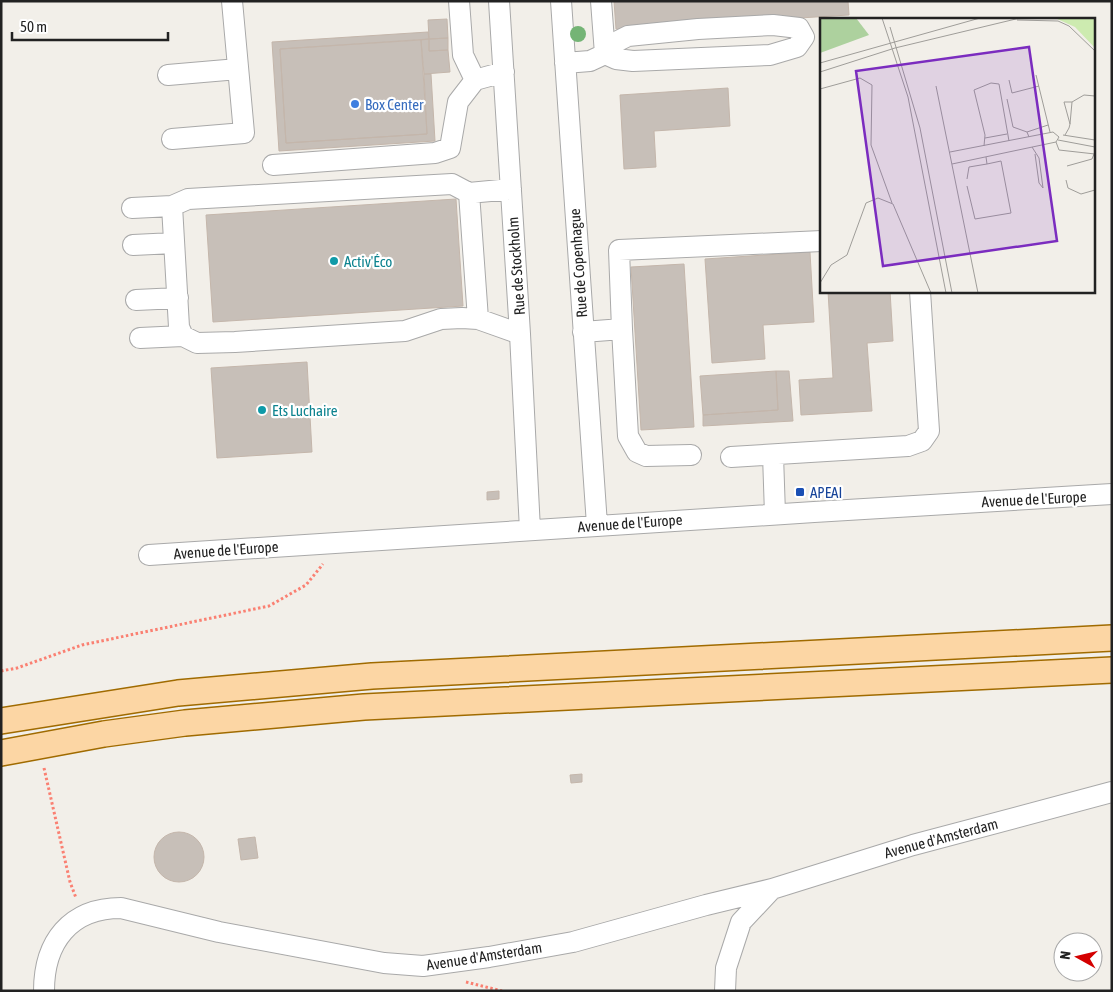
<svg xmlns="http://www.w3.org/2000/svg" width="1113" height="992" font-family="'Asap Condensed',sans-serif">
	<rect width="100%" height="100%" fill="#f2efe9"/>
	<path fill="#c7bfb8" stroke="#c4b6ab" d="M614,1H848L849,15L616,29Z
		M447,19L448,38L429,39L428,20Z
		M428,32L429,39L280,49L286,143L427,134L424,74H431L435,141L279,151L272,42Z
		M448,38V50L429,51V39Z
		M429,39V51L448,50L450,72L424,74L421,40Z
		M421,40L427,134L286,143L280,49Z
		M728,88L730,126L654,131L656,167L624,169L620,95Z
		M456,199L463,306L213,322L206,215Z
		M810,252L814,322L763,325L765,359L712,363L705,259Z
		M684,264L694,427L641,430L631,267Z
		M828,291H890L893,341L867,343L872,411L801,415L799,380L833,378Z
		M307,362L312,452L217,458L211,368Z
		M776,371L778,410L703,415L700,376Z
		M776,371H789L793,421L703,426V415L778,410Z
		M499,491V499L487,500V492Z
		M582,774V782L571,783L570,775Z
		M154 857a25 25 0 1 1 50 0a25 25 0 1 1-50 0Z
		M255,837L258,858L241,860L238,839Z"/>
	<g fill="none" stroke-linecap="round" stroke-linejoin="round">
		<g stroke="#a9a9a9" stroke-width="22">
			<path id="minor" d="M459,1L463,55L475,80
				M499,1L520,334L530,530
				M561,1L597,525
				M601,1L605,54
				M565,63L590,61L605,54L612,44L628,36L698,29L773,25L799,28L804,37L797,47L770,55L633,61L616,59L605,54
				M168,75L238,69
				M172,139L244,133L232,1
				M273,165L435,153L450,148L458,102L475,80L504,72
				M511,189L469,193L452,184L188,199L172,206L179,327L183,336L197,343L235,342L405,331L441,319L462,318L478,319L520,334
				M469,193L478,319
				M132,208L172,206
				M133,245L174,243
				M136,300L178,298
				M622,329L628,436L637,452L646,456L691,455
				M583,332L622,329L619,250L822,241
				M140,338L183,336
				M773,455L775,514
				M731,457L908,446L922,441L929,431L920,291
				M149,555L814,512L1112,494
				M44,991C44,942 70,908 121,908L219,932L384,963L423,966L489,957L573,942L706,905L772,889
				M725,991L726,968L741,922L772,889L913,845L1112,792"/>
		</g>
		<g stroke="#a06b00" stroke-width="28">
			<path id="major" d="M1,721L178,693L372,676L1112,638
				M1,753L104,734L185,723L364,707L1112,670"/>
		</g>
		<path stroke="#fa8072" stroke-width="3" stroke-dasharray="2.5 2.5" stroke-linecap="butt" d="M1,671L17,668L82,645L269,606L306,585L323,564
			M44,768L70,882L76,898
			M466,982L502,991"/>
		<use href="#minor" stroke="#fff" stroke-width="20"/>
		<use href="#major" stroke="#fcd6a4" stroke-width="25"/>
	</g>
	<circle fill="#74b475" cx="578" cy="34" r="8"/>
	<circle fill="#3f7fe0" stroke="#fff" stroke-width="2" cx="355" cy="104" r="5"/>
	<g fill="#0f9aa8" stroke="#fff" stroke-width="2">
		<circle cx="334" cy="261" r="5"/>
		<circle cx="262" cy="410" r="5"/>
	</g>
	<rect fill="#1a4fb4" stroke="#fff" stroke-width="2" x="795" y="487" width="10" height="10" rx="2.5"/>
	<g text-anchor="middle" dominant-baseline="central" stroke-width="4.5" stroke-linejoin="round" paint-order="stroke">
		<g font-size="15" fill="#366cbe" stroke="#fff" text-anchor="start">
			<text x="365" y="104">Box Center</text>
		</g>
		<g font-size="15" fill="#0d838f" stroke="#fff" text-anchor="start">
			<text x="344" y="261">Activ'Éco</text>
			<text x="272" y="410">Ets Luchaire</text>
		</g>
		<g font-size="15" fill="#222" stroke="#fff">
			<text transform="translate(578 263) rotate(-94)">Rue de Copenhague</text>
			<text transform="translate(516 266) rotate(-94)">Rue de Stockholm</text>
			<text transform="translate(1034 499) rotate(-3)">Avenue de l'Europe</text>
			<text transform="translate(630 523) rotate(-4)">Avenue de l'Europe</text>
			<text transform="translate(226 550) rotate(-4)">Avenue de l'Europe</text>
			<text transform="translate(941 838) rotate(-15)">Avenue d'Amsterdam</text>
			<text transform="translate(484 956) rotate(-9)">Avenue d'Amsterdam</text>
		</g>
		<g font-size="15" fill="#164399" stroke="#fff" text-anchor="start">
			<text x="810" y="492">APEAI</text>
		</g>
	</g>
	<g transform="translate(820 18)">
		<rect width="275" height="275" fill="#f2efe9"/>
		<path d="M235,0H275V30L255,9Z" fill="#cdebb0"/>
		<path d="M0,0H36L49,17L0,35Z" fill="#add19e"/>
		<path fill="none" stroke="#9f9d99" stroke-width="1" d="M62,0L88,79L126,275M197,2L238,3L249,8L275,33M70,9L100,110L132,275M0,45L160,0M0,54L75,30L200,0M216,57L230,114M189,62L192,75L219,68M116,68L158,275M0,71L40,60L52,67L51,127L72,185M187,81L193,109L207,114L209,119M252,84L264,77L275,78M207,114L228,107M243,117L275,122M245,117L249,110L250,106L252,84H244L250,106M165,120L187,116M238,122L275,129M236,124L239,132L275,136M164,128L165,117L154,72L171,65L179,66L189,123M212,129L219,140L223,170M130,134L233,114L239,119M215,136L219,165L223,170M132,146L236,124L239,119M247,148L272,141L274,136M147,161L149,149L167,146M246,162L248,170L261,176L275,172M147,168L155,201L191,195L181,143L167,146L166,139M0,265L11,247L27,237L46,185L58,180L73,186L111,275"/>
		<path fill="#7b2cbf" fill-opacity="0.15" stroke="#7b2cbf" stroke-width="2.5" d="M209,29L237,223L63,248L36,53Z"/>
		<rect width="275" height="275" fill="none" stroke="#222" stroke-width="2.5"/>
	</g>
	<rect width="1113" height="992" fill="none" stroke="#222222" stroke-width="5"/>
	<g transform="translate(1078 957) rotate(278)"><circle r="24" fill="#ffffff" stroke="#a7a7a7"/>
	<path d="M0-4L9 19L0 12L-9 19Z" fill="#d40000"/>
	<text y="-8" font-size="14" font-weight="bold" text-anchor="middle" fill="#222222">N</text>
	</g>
	<path d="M12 32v8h156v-8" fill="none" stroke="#222222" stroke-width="2.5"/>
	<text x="20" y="32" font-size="15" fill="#222222" stroke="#ffffff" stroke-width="4" paint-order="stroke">50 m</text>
</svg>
